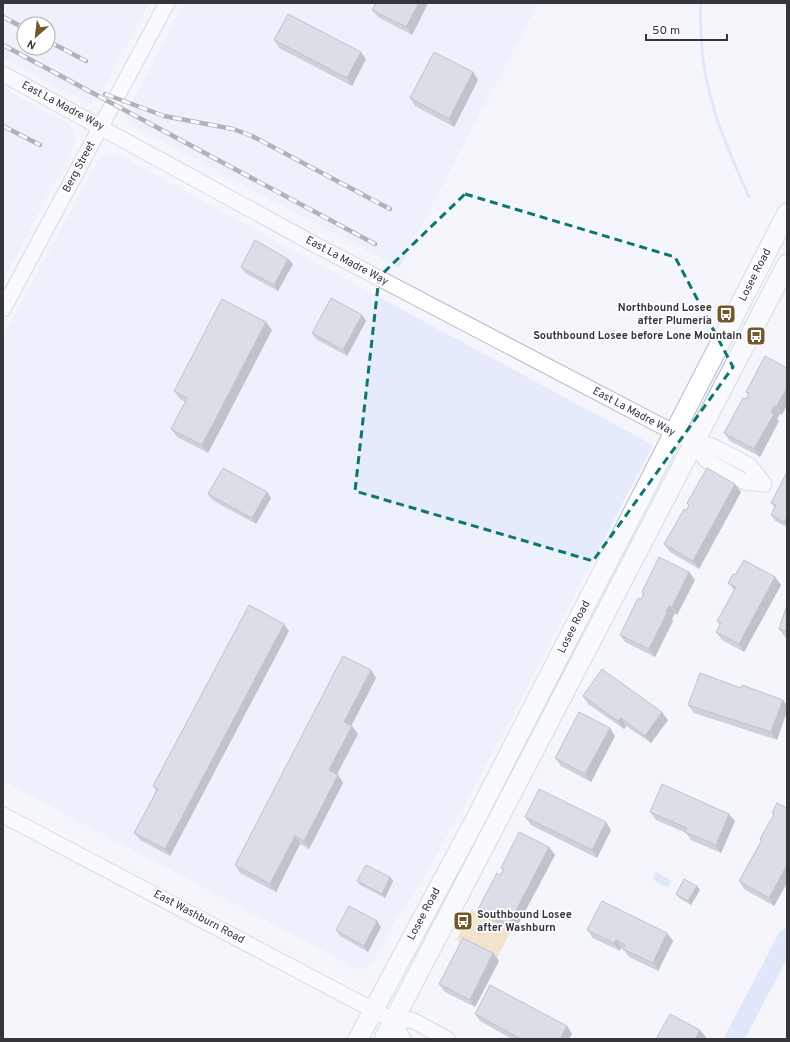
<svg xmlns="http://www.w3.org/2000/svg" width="790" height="1042" font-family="Overpass,sans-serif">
	<rect width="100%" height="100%" fill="#f4f6fc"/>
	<path fill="#e5ebfd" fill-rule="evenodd" d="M3,3H149L97,102L90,104L3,58ZM24,24H48V48H24Z
		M184,3H538L399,268L129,124L126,114Z
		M3,88L69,124L75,133L76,141L3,281Z
		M114,152L310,260L653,445L513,714L429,869L411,899L398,915L372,964L365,968L358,969L3,781V337L100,157Z"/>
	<path fill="#edcf98" d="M471,910L511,931L496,960L456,940Z"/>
	<path fill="#cad6f9" d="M656,872L672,881L668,888L652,879Z"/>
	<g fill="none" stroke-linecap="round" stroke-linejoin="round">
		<path stroke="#cad6f9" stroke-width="3" d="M701,3C699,13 701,24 701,34C703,95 725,143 749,197"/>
		<path stroke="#cad6f9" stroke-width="19" d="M734,1039L787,938"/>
		<g stroke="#b5bac9" stroke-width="17">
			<path id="minor" d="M3,74L312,243L694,443L712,446L750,466L764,484
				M3,309L167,3
				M694,443L706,460L745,482L764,484
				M3,815L394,1021L412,1020L447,1039
				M394,1021L403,1039"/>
		</g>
		<g stroke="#b5bac9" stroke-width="21">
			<path id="major" d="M358,1039L474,822L787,213
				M384,1039L787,264"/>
		</g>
		<use href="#minor" stroke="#fff" stroke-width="15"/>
		<use href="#major" stroke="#fff" stroke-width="19"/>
		<g stroke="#5d5f65" stroke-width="4.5">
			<path id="rail" d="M3,17L24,28
				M48,41L86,61
				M3,45L375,244
				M105,94L164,116L233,129L252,136L390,209
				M3,126L40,145"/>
		</g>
		<use href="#rail" stroke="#fff" stroke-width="3" stroke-dasharray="9" stroke-linecap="butt"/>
	</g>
	<path fill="#a1a5b2" d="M428,3L412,35L378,17L372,10Z
		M274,40L366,59L352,86L279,48Z
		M473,72L478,80L454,127L415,106L410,98Z
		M288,259L293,264L278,291L245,273L241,267Z
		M362,315L366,321L347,356L316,339L312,333Z
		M266,322L272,330L208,453L177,437L171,429L185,402L180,399L174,391Z
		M765,356L782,415L780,414L777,419L779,421L760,457L730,441L724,433L746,399L749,395L746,392Z
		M787,472V527L775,521L771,515L774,507L771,503Z
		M267,492L271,498L256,524L212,500L208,494Z
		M741,492L699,569L670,552L664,544L689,506L687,503Z
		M689,572L695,580L677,615L675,613L672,619L673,621L655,657L625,642L620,635L641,599L643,594L642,592Z
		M735,575L775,577L781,585L744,652L722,640L716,632L720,626L717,621L734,590L728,583Z
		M787,605V637H785L779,629Z
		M289,631L170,856L140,840L134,833L156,791L153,786Z
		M371,670L376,678L351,726L358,734L337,774L343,783L309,849L300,844L276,892L240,873L235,865Z
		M741,688L783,700L787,706V711L777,740L694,713L688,705Z
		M583,696L668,720L651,743L626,726L624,729L588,704Z
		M615,736L591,782L561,766L555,758Z
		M787,808V883L774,906L744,889L739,881L761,841L760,839L774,815L772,813Z
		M650,812L735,821L721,853L691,840L686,833L656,820Z
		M525,817L606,822L611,830L597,858L531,825Z
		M549,847L555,855L514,932L484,917L478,909L500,875L503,870L501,868Z
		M390,877L393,881L385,898L360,885L357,881Z
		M697,886L700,890L691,905L679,898L676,894Z
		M381,927L368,952L340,936L336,930Z
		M587,930L667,933L673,941L658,971L629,957L623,949L621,948L620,951L593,938Z
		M493,953L499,961L475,1007L445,992L439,984Z
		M475,1014L567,1026L572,1034L569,1039H512L480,1021Z"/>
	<path fill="#838691" d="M419,3H428L412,35L406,27Z
		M361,52L366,59L352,86L347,78Z
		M473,72L478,80L454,127L449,119Z
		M288,259L293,264L278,291L274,285Z
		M362,315L366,321L347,356L343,350Z
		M266,322L272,330L208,453L202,445Z
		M787,388V405L782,415L776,407Z
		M774,406L780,414L777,419L779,421L760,457L754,449Z
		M735,484L741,492L699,569L693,561Z
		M267,492L271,498L256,524L252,518Z
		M787,517V526L784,522Z
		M689,572L695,580L677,615L672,607Z
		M775,577L781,585L744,652L739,644Z
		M669,606L675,613L672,619L673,621L655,657L649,649Z
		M284,624L289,631L170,856L165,849Z
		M371,670L376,678L349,730L344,722Z
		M783,700L787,706V711L777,740L771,732Z
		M662,712L668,720L651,743L645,736Z
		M621,718L626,726L624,729L618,721Z
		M352,726L358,734L335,778L329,770Z
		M610,728L615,736L591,782L585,774Z
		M338,775L343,783L309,849L304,841Z
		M729,814L735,821L721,853L716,845Z
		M606,822L611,830L597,858L592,850Z
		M295,836L300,844L276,892L270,884Z
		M549,847L555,855L514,932L509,924Z
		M787,865V883L774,906L769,898Z
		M390,877L393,881L385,898L382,894Z
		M697,886L700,890L691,905L688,901Z
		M377,921L381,927L368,952L364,946Z
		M667,933L673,941L658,971L653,963Z
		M616,940L621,948L620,951L614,943Z
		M493,953L499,961L475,1007L470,1000Z
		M567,1026L572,1034L569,1039H560Z
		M700,1030L706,1037L705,1039H695Z"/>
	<path fill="#bbc0cf" stroke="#838691" d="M376,3H419L406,27L372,10Z
		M288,14L361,52L347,78L274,40Z
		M434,52L473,72L449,119L410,98Z
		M255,240L288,259L274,285L241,267Z
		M331,298L362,315L343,350L312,333Z
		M222,299L266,322L202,445L171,429L187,398L174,391Z
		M765,356L787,368V388L776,407L774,406L771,412L774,414L754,449L724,433L743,398L746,399L749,393L746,392Z
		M223,468L267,492L252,518L208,494Z
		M707,468L735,484L693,561L664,544L684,509L686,511L689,505L687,503Z
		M787,472V517L784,522L771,515L776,505L771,503Z
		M659,557L689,572L672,607L669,606L666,612L667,613L649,649L620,635L638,598L641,599L644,593L642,592Z
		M744,560L775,577L739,644L716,632L721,623L717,621L736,587L728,583L733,574L735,575Z
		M249,605L284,624L165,849L134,833L158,789L153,786Z
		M787,605V631L779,629Z
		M343,656L371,670L344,722L352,726L329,770L338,775L304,841L295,836L270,884L235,865Z
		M602,669L662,712L645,736L621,718L618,721L583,696Z
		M700,673L741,688L742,685L783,700L771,732L688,705Z
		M579,712L610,728L585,774L555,758Z
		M662,784L729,814L716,845L685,832L687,828L650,812Z
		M539,789L606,822L592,850L525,817Z
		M777,803L787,808V859L786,861L787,862V865L769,898L739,881L762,840L760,839L774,814L772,813Z
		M519,832L549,847L509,924L478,909L497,873L500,875L504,869L501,868Z
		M366,865L390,877L382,894L357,881Z
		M684,879L697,886L688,901L676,894Z
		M602,901L667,933L653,963L623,949L625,945L616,940L614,943L587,930Z
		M349,906L377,921L364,946L336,930Z
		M463,938L493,953L470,1000L439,984Z
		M490,985L567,1026L560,1039H521L475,1014Z
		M670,1014L700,1030L695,1039H656Z"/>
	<path d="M0 0H790V1042H0ZM465,194L675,257L733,367L593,561L355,491L379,277Z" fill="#f4f6fc" fill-opacity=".55" fill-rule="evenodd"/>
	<path fill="none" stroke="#0f766e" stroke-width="3" stroke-dasharray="8 5" stroke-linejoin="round" d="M465,194L675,257L733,367L593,561L355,491L379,277Z"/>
	<defs>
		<g id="bus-square" transform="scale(1)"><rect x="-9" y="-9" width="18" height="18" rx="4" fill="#71592a" stroke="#fff"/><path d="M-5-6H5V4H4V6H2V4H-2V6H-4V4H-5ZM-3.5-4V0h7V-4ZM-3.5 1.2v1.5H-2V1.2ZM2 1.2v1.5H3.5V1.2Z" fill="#fff"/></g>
	</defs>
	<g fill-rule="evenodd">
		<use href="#bus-square" x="726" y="314"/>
		<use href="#bus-square" x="756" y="336"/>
		<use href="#bus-square" x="463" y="921"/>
	</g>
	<g text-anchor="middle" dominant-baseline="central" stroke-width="3.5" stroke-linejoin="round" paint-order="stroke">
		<g font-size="11" fill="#34363c" stroke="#fff">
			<text transform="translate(63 106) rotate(28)">East La Madre Way</text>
			<text transform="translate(79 167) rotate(-62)">Berg Street</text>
			<text transform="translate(347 261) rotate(28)">East La Madre Way</text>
			<text transform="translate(755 275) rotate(-63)">Losee Road</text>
			<text transform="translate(634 412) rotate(28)">East La Madre Way</text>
			<text transform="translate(574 627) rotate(-63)">Losee Road</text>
			<text transform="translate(424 914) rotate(-62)">Losee Road</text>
			<text transform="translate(199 917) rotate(28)">East Washburn Road</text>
		</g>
		<g font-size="11" font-weight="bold" fill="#34363c" stroke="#fff" text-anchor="end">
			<text x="712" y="308">Northbound Losee<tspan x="712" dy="13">after Plumeria</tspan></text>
			<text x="742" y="336">Southbound Losee before Lone Mountain</text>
			<text x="477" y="915" text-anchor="start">Southbound Losee<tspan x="477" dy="13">after Washburn</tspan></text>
		</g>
	</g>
	<rect width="790" height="1042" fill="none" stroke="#34363c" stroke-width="8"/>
	<g transform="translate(36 36) rotate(208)"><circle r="19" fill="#ffffff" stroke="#aeafb1"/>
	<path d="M0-3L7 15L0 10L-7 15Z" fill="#71592a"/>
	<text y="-6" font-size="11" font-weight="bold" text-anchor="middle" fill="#34363c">N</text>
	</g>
	<path d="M646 34v6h81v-6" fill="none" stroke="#34363c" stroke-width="2"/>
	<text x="652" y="34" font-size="12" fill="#34363c" stroke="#ffffff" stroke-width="3" paint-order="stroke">50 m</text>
</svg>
